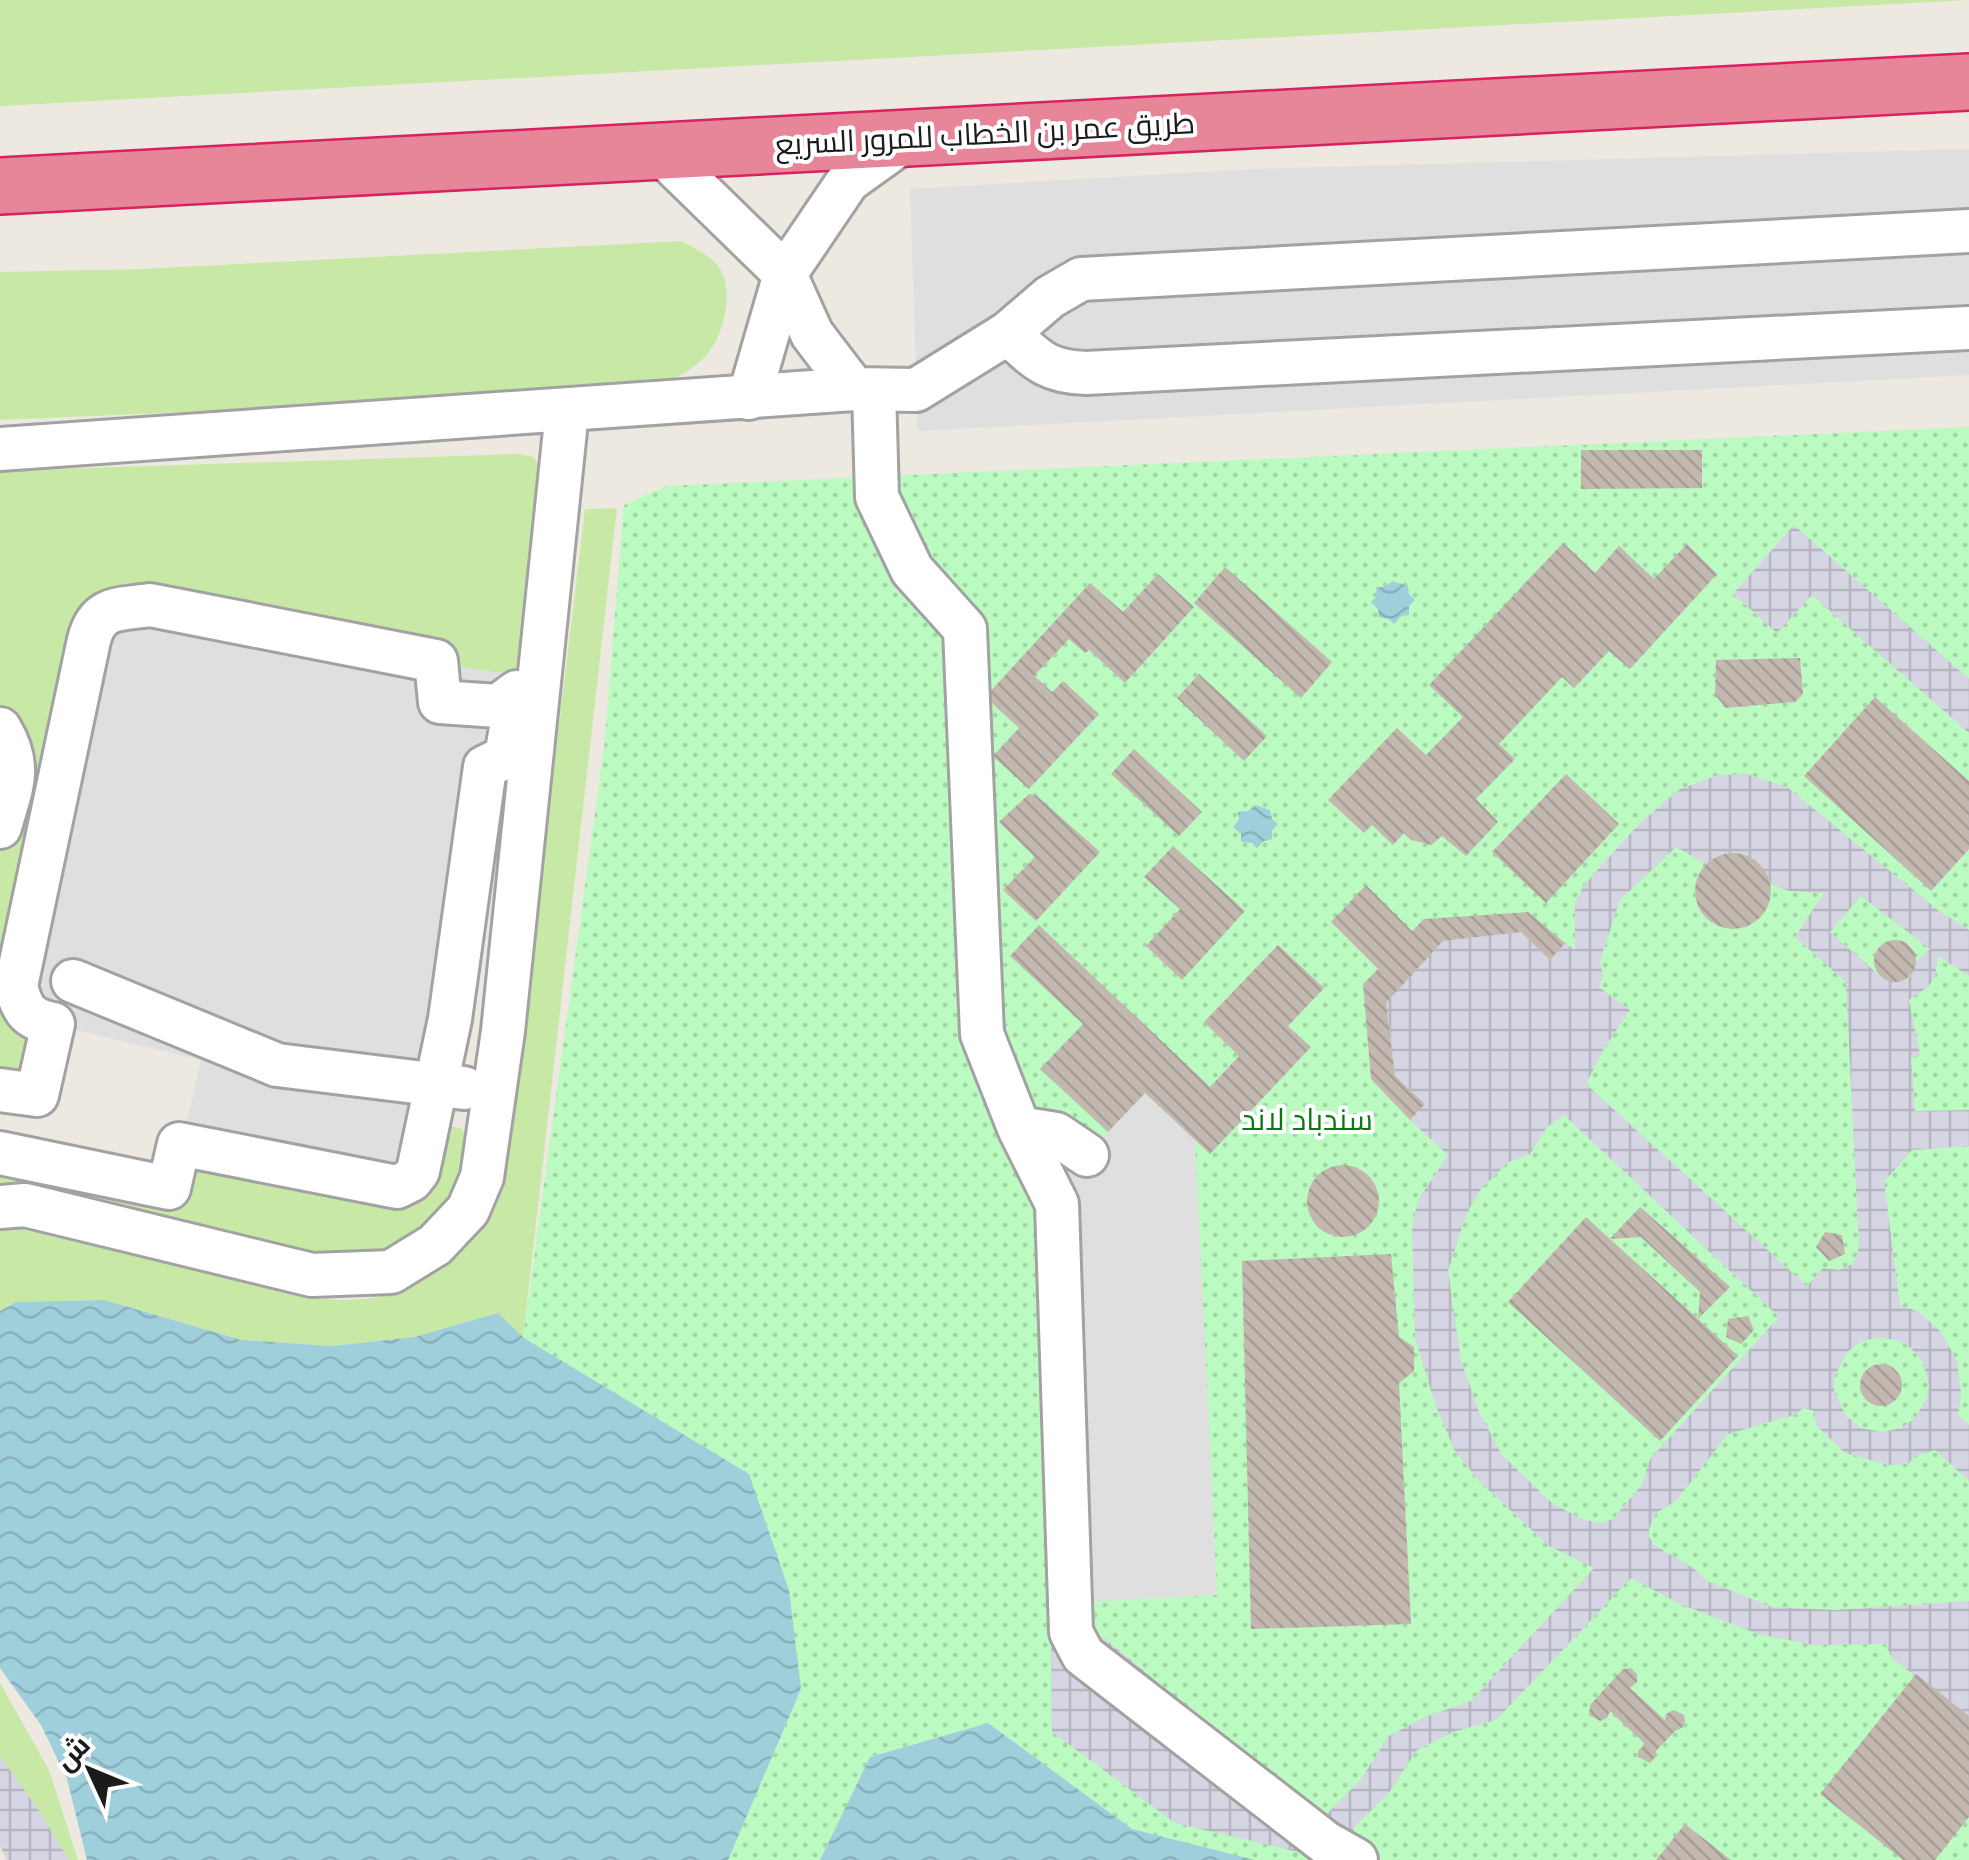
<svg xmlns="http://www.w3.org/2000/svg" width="1969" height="1860" font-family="Karla,Cairo,sans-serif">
	<defs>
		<pattern id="park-dots" width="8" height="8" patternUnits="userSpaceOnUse" patternTransform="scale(2.5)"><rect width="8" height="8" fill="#bbfac0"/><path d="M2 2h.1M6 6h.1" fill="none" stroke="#a0d6a4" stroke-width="1.8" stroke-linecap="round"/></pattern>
		<pattern id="plaza-grid" width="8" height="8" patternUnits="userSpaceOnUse" patternTransform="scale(2.5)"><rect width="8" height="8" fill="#d5d5e3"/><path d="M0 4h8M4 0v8" fill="none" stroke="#b6b6c2"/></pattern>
		<pattern id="water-waves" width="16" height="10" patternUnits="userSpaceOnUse" patternTransform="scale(2.5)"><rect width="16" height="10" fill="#a0cfdc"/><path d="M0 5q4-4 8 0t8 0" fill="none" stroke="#89b1bc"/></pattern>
		<pattern id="building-back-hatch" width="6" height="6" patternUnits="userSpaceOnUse" patternTransform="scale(2.5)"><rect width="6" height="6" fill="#c2b8b0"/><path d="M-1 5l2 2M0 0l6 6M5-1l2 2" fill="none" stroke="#a69e97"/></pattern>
	</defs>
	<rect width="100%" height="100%" fill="#ede9e1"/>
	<path fill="#c7e9a5" d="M0,0H1969L0,106Z
		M681,241C694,248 711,255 720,269C734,290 724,333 709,352C694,371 669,381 649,392L0,420V272L143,269Z
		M519,454L533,457L542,470L517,692L150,605L33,1020L37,1095L0,1090V471Z
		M617,508L523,1338L498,1313L414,1337L332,1346L242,1340L104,1300L16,1302L0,1311V1228L31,1229L315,1298C414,1310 470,1262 505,1173L585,509Z
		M441,1124L462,1129L469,1140L458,1179L432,1223L378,1255L328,1256L29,1187L0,1191V1153L169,1188L179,1144Z
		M0,1683L49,1770L78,1860H69L38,1809L0,1756Z"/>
	<path fill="url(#park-dots)" d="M1969,427V1860H1255L1132,1829L988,1723L870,1757L820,1860H728L801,1689L523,1338L604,747L624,505L667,486Z"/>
	<path fill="#dfdfdf" d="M1969,149V375L918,431L910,189L1253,169Z
		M113,622L521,675L411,1171L185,1131L201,1060L56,1025L27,1009Z
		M1145,1093L1195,1140L1217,1595L1085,1602L1060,1183Z"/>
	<path fill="url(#plaza-grid)" fill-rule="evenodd" d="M1794,525L1969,679V733L1812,595L1777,633L1733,594Z
		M1747,774L1787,787L1939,911L1969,930V976L1938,956L1935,976L1928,987L1909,1000L1920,1055L1911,1058L1915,1111L1969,1110V1146L1912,1150L1884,1182L1900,1305L1919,1312L1941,1332L1957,1361L1961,1394L1958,1415L1969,1425V1481L1935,1450L1915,1456L1908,1464L1888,1465L1845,1453L1816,1425L1814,1411L1803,1408L1795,1415L1728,1434L1676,1501L1656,1513L1649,1529V1537L1654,1545L1693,1568L1709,1582L1772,1607L1836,1610L1969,1601V1716L1893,1659L1885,1644L1813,1645L1758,1634L1680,1604L1631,1578L1496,1720L1453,1732L1417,1750L1388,1794L1355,1826L1348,1839L1380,1860H1319L1294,1851L1175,1823L1052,1732L1051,1642L1088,1625L1323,1818L1361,1779L1389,1736L1425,1717L1471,1701L1594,1568L1549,1546L1479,1481L1455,1451L1436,1407L1415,1338L1412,1228L1418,1200L1448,1155L1410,1120L1424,1104L1395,1076L1386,1003L1443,941L1521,932L1565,943L1575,950V903L1584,885L1639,824L1680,789L1718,775ZM1676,847L1706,864L1719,856L1741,853L1761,864L1771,884L1789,891L1824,893L1795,937L1846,982L1859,1247L1854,1263L1840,1270L1823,1268L1807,1286L1586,1084L1603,1050L1630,1010L1599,987L1603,976L1600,961L1620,900ZM1861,896L1930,949L1917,961L1910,977L1895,982L1879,975L1830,932ZM1564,1115L1779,1317L1650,1459L1641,1486L1613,1519L1602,1523L1585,1520L1553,1504L1502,1455L1479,1412L1461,1361L1448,1271L1466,1215L1480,1190L1507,1163L1530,1154L1547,1127ZM1878,1337L1900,1341L1911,1348L1923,1362L1929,1386L1927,1399L1914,1419L1901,1428L1883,1432L1861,1428L1846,1416L1834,1390L1835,1376L1847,1352L1861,1342Z
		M0,1756L38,1809L69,1860H7L0,1846Z"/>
	<path fill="url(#water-waves)" d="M1392,581L1408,586L1409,594L1415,600L1409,606V615L1401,616L1394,624L1389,619L1379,617L1378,609L1371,602L1377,596L1376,587H1386Z
		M1255,805L1270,810L1272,819L1278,824L1272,831V839L1264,841L1257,848L1252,843L1241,842V834L1233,827L1239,820L1238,812L1248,811Z
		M104,1300L242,1340L332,1346L414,1337L498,1313L524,1338L749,1474L789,1590L801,1689L728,1860H87L67,1779L41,1725L0,1668V1311L16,1302Z
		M988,1723L1132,1829L1255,1860H820L870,1757Z"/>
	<path fill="url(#building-back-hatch)" d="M1581,450H1702V488L1581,489Z
		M1563,543L1595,573L1619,546L1654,579L1687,544L1717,574L1630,669L1609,651L1574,688L1562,677L1499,744L1515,759L1476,799L1498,822L1466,856L1442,836L1431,845L1411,840L1404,833L1393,845L1372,825L1364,833L1328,800L1397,728L1426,755L1463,717L1429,685Z
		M1225,567L1332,662L1301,698L1194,603Z
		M1158,574L1194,607L1125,683L1089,650L1085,653L1069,639L1034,676L1052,692L1063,681L1099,714L1029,789L993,756L1019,728L985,697L1090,583L1123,612Z
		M1800,658L1803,694L1795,702L1726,708L1715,695L1716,660Z
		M1199,674L1267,736L1244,761L1177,698Z
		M1875,697L1969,781V849L1931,891L1804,776Z
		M1134,749L1202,812L1179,836L1111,774Z
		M1566,774L1619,824L1546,903L1492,852Z
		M1029,794L1037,796L1100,852L1036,921L1003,890L1035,857L999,822Z
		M1173,846L1245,911L1182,980L1146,946L1180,909L1144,877Z
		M1695 891a38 38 0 1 1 76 0a38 38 0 1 1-76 0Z
		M1366,885L1412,931L1424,919L1528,912L1565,943L1550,960L1521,932L1443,941L1386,1003L1395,1076L1425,1104L1410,1120L1371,1079L1363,984L1378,969L1331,922Z
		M1039,925L1210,1087L1239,1056L1204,1022L1278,945L1324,988L1288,1026L1311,1047L1210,1154L1145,1093L1108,1132L1040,1069L1083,1024L1010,956Z
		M1874 961a21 21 0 1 1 42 0a21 21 0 1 1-42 0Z
		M1307 1201a36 36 0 1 1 72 0a36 36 0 1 1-72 0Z
		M1640,1207L1730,1287L1698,1319L1700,1292L1641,1237L1610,1239L1698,1319L1738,1356L1660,1441L1508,1302L1586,1217L1610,1239Z
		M1825,1232L1842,1235L1845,1254L1829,1261L1816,1247Z
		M1391,1254L1399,1337L1414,1347V1371L1399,1383L1411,1624L1251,1629L1242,1261Z
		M1748,1316L1754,1330L1741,1344L1726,1337L1728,1319Z
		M1860 1385a21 21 0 1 1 42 0a21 21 0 1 1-42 0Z
		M1631,1668L1637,1675V1682L1630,1688L1665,1720L1666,1714L1674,1710L1684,1715L1685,1721L1682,1728L1675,1731L1656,1751V1756L1650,1763L1638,1757V1751L1645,1744L1610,1711L1607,1718L1600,1721L1589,1715L1590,1705L1623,1669Z
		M1916,1674L1969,1716V1817L1935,1860H1903L1820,1794Z
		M1685,1824L1731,1860H1656Z"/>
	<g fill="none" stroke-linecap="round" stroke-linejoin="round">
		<g stroke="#a2a2a2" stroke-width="48">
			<path id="minor" d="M659,151L785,274L812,334L854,389
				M1008,333C1036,359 1046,372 1086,373L1969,328
				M874,390L877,497L912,570L965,629L982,1034L1019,1128L1057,1204L1071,1632L1083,1655L1326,1843L1356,1860
				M749,398L785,274L848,181L908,138
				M0,449L854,389L916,390L1008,333L1050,297L1081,279L1969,231
				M0,729C23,767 11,787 0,827
				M73,981L277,1065L464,1088
				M0,1090L37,1095L53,1024C28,1019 22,1010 16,986L89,640C98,605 119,610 150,605L436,661L440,702L498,706L517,692L506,757L485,767L450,1019L418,1171L411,1180L397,1187L179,1144L169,1188L0,1153
				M1019,1128L1056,1134L1087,1155
				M0,1207L25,1205L312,1275L391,1272L435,1245L468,1210L482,1177L503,1031L567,411"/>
		</g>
		<g stroke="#d82161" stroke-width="60">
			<path id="highway" d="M0,186L1969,82"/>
		</g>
		<use href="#minor" stroke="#fff" stroke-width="42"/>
		<use href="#highway" stroke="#e78699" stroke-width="55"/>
	</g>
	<g text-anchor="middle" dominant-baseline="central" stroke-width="8" stroke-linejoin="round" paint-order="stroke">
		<g font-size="30" fill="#1b1b1b" stroke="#fff">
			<text transform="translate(985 134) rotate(-3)">طريق عمر بن الخطاب للمرور السريع</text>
		</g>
		<g font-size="30" fill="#0a7912" stroke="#fff">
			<text x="1307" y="1120">سندباد لاند</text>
		</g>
	</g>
	<g transform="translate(90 1770) rotate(314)" stroke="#ffffff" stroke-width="8" paint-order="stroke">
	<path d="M0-8L18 38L0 25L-18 38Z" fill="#1b1b1b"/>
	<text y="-15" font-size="28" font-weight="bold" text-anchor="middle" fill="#1b1b1b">ش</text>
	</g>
</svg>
